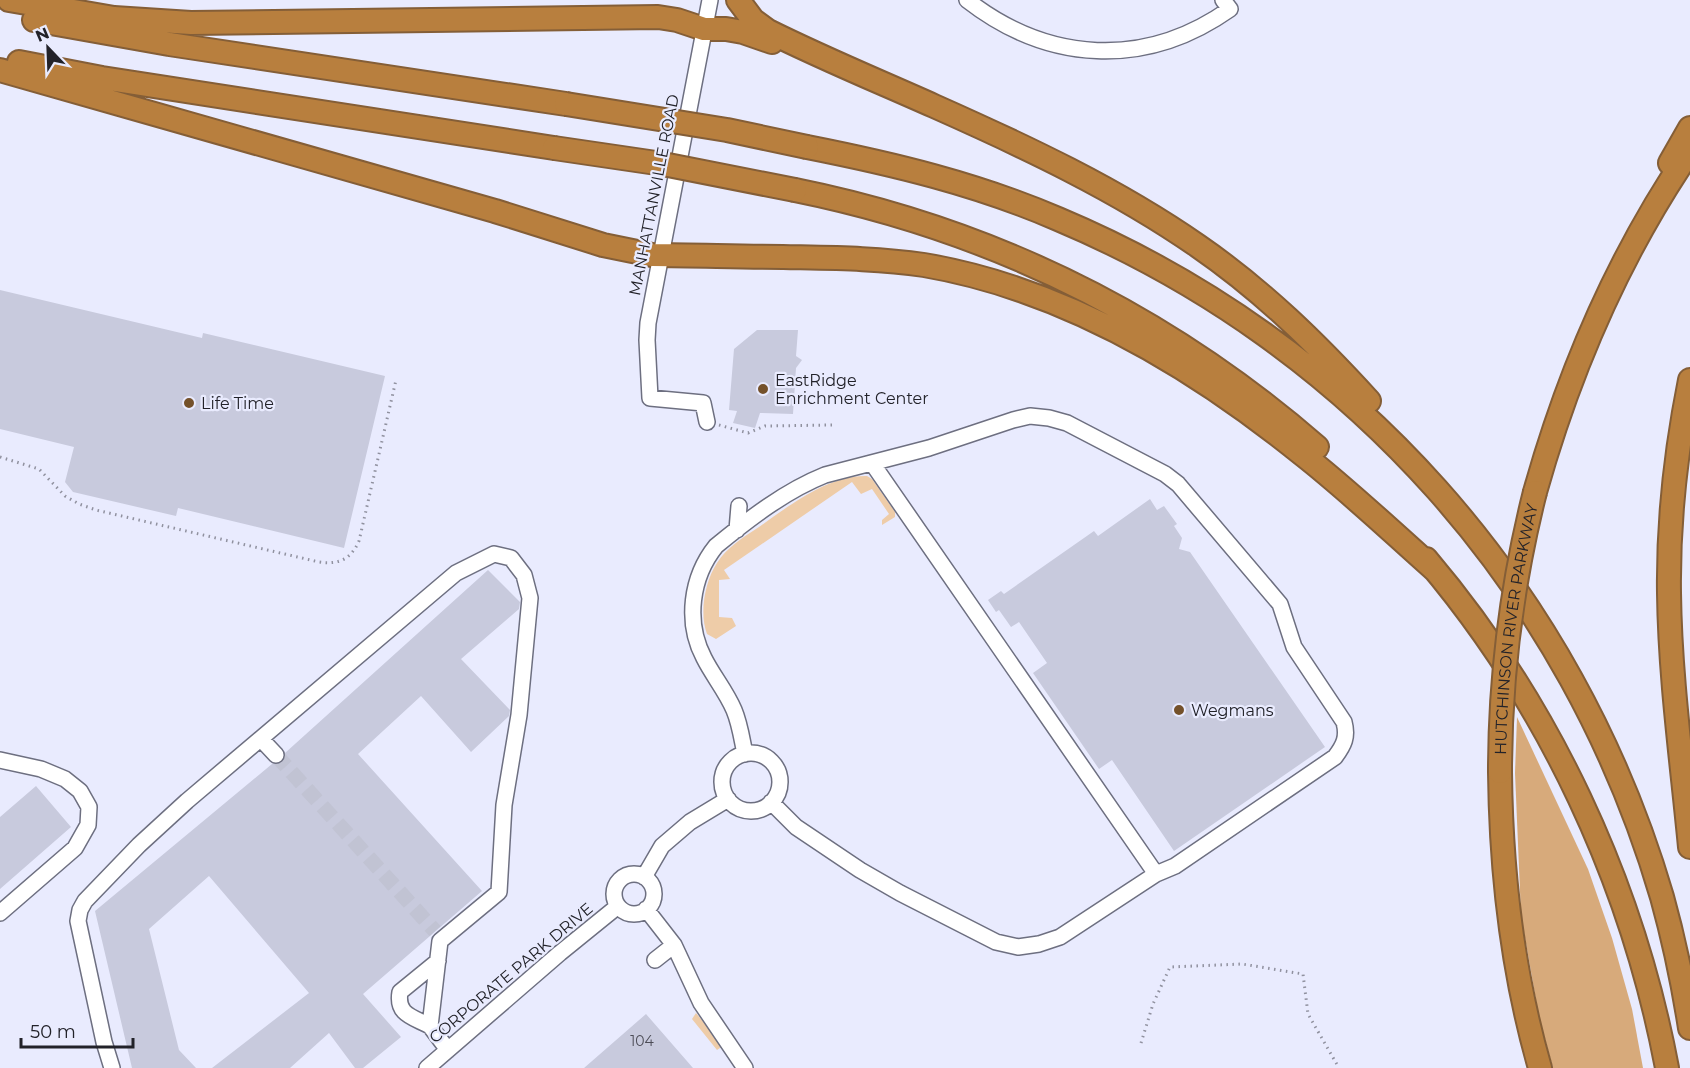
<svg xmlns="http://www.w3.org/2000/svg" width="1690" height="1068" font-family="Montserrat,sans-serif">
	<rect width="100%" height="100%" fill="#e9ebfe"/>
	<path fill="#eecca8" d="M867,476L872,479L895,512V517L882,525V520L889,514L872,489L861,494L852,482L724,570L730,579L719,580V617L732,618L736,626L716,639L707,634C699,613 705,581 717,563C727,547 744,537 759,527C789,506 828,475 867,476Z
		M696,1013L723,1046L717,1050L692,1019Z"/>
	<path fill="#d7aa7b" d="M1517,717L1588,869L1612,938L1632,1009L1643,1068H1553L1539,1017L1521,915L1515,773Z"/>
	<path fill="#c8cadd" d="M0,290L202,338L203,333L385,376L344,548L178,508L176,516L73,492L65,482L74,447L0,429Z
		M757,330H798L796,356L802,360L796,368L793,414L760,413L755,428L733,423L737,411L729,410L734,349Z
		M1150,499L1157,510L1164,506L1177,524L1174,526L1182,538L1179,549L1190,552L1325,747L1174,851L1112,760L1099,769L1033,673L1047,663L1019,622L1011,627L999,610L996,612L988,600L1001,591L1004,594L1094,531L1098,536Z
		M488,570L520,602L519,609L461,659L510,710L509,716L471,752L421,696L358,754L482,891L363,994L401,1037L363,1068H355L329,1033L290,1068H212L309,993L209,876L149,929L179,1050L196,1068H132L95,911L272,764L282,762L285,753Z
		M36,786L71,827L0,889V817Z
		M646,1014L693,1068H584Z"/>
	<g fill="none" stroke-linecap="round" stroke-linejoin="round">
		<path stroke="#c1c3d3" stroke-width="15" stroke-dasharray="15 8" stroke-linecap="butt" d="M276,755L435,931"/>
		<g stroke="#6d6f80" stroke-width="18">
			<path id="minor" d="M967,0C1048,63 1145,69 1230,9L1223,0
				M707,422L703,403L650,398L647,340L648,323L710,0
				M872,463L1156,874
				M737,530L739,506
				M261,739L276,755
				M722 782a29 29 0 1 1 58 0a29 29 0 1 1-58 0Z
				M745,754C742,740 740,724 734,710C726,691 713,676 704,658C685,622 691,577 716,546C749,519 785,491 825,475L929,448L1013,420L1030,416L1049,418L1067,423L1165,474L1178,484L1280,604L1294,647L1344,722C1348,737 1344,745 1335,757L1175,866L1156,874L1060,937L1039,944L1018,947L996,942L900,893L860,870L796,827L771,802
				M0,760L41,769L65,779L80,791L89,807L88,825L75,848L0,913
				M614 894a20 20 0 1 1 40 0a20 20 0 1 1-40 0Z
				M644,877L662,846L690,822L728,799
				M646,909L674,945L701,1003L745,1068
				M655,960L674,945
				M430,1026C413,1017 396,1015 400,992L438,961
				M112,1068L104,1042L78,921L80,910L85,901L139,845L187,801L456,573L494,554L511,558L524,575L530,598L519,715L504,805L499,892L440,941L430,1026L448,1050
				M427,1068L560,953L618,906"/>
		</g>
		<g stroke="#845e37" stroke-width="26">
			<path id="highway" d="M9,0L114,18L191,23L658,17L677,20L704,29H726L743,32L772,42
				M738,0L753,20L768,31C822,58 878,81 934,106C1024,146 1116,189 1198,246C1262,290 1317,344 1369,401
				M34,20L169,44L566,104
				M19,62L102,78L554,148
				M0,70L495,211L603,245L652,255C695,255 739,257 783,257C830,258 877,258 924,265C1064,289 1192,365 1302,454C1348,490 1391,531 1435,570
				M807,147C893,164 977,184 1058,219C1353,343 1572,590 1662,897C1674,940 1683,983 1690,1028
				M1670,163L1690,128
				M795,190C993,230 1165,315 1317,447
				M1690,380C1676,450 1668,521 1669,593C1670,677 1682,763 1690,847
				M1535,492C1569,371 1619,255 1690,151
				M1426,559C1549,704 1632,882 1667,1068
				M1500,772C1501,872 1512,971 1540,1068"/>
		</g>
		<path stroke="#90919f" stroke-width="3" stroke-dasharray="1.5 4.5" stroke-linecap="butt" d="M719,425L748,433L765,426L832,425
			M0,457L39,469L65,496L79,504L96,510L319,562C339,565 351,559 359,541L396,380
			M1141,1043L1153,1004L1170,967L1242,964L1303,974L1308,1014L1339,1068"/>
		<use href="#minor" stroke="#fff" stroke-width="15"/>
		<use href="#highway" stroke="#b87f3e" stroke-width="22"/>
		<g stroke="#845e37" stroke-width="26" stroke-linecap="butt">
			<g id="highway-bridge">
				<path d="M566,104L727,130L807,147"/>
				<path d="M554,148L663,164L795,190"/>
				<path id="s1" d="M1500,772C1500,678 1512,583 1535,492"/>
			</g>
		</g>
		<use href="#highway-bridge" stroke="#b87f3e" stroke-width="22"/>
	</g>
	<g fill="#74512a" stroke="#e9ebfe" stroke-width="2">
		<circle cx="763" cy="389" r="6"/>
		<circle cx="189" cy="403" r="6"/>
		<circle cx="1179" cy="710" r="6"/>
	</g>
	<g text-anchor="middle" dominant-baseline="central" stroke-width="4.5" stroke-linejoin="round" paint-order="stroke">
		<g font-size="14" fill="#4c4c56">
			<text x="642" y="1041">104</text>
		</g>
		<g font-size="16" fill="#222229" stroke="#e9ebfe">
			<text transform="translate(654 195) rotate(-79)">MANHATTANVILLE ROAD</text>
			<text stroke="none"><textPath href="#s1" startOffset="144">HUTCHINSON RIVER PARKWAY</textPath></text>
			<text transform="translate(511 973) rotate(-40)">CORPORATE PARK DRIVE</text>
		</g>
		<g font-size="16" fill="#222229" stroke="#e9ebfe" text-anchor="start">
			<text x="775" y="380">EastRidge<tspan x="775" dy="18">Enrichment Center</tspan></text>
			<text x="201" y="403">Life Time</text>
			<text x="1191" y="710">Wegmans</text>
		</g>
	</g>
	<g transform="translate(48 48) rotate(337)" stroke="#e9ebfe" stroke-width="4.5" paint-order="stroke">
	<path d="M0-4.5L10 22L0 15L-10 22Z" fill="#222229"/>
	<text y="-9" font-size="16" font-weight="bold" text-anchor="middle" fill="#222229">N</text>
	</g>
	<path d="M21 1038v9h112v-9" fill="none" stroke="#222229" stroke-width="3"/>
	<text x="30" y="1038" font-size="18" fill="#222229" stroke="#e9ebfe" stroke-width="4.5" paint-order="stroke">50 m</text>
</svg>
